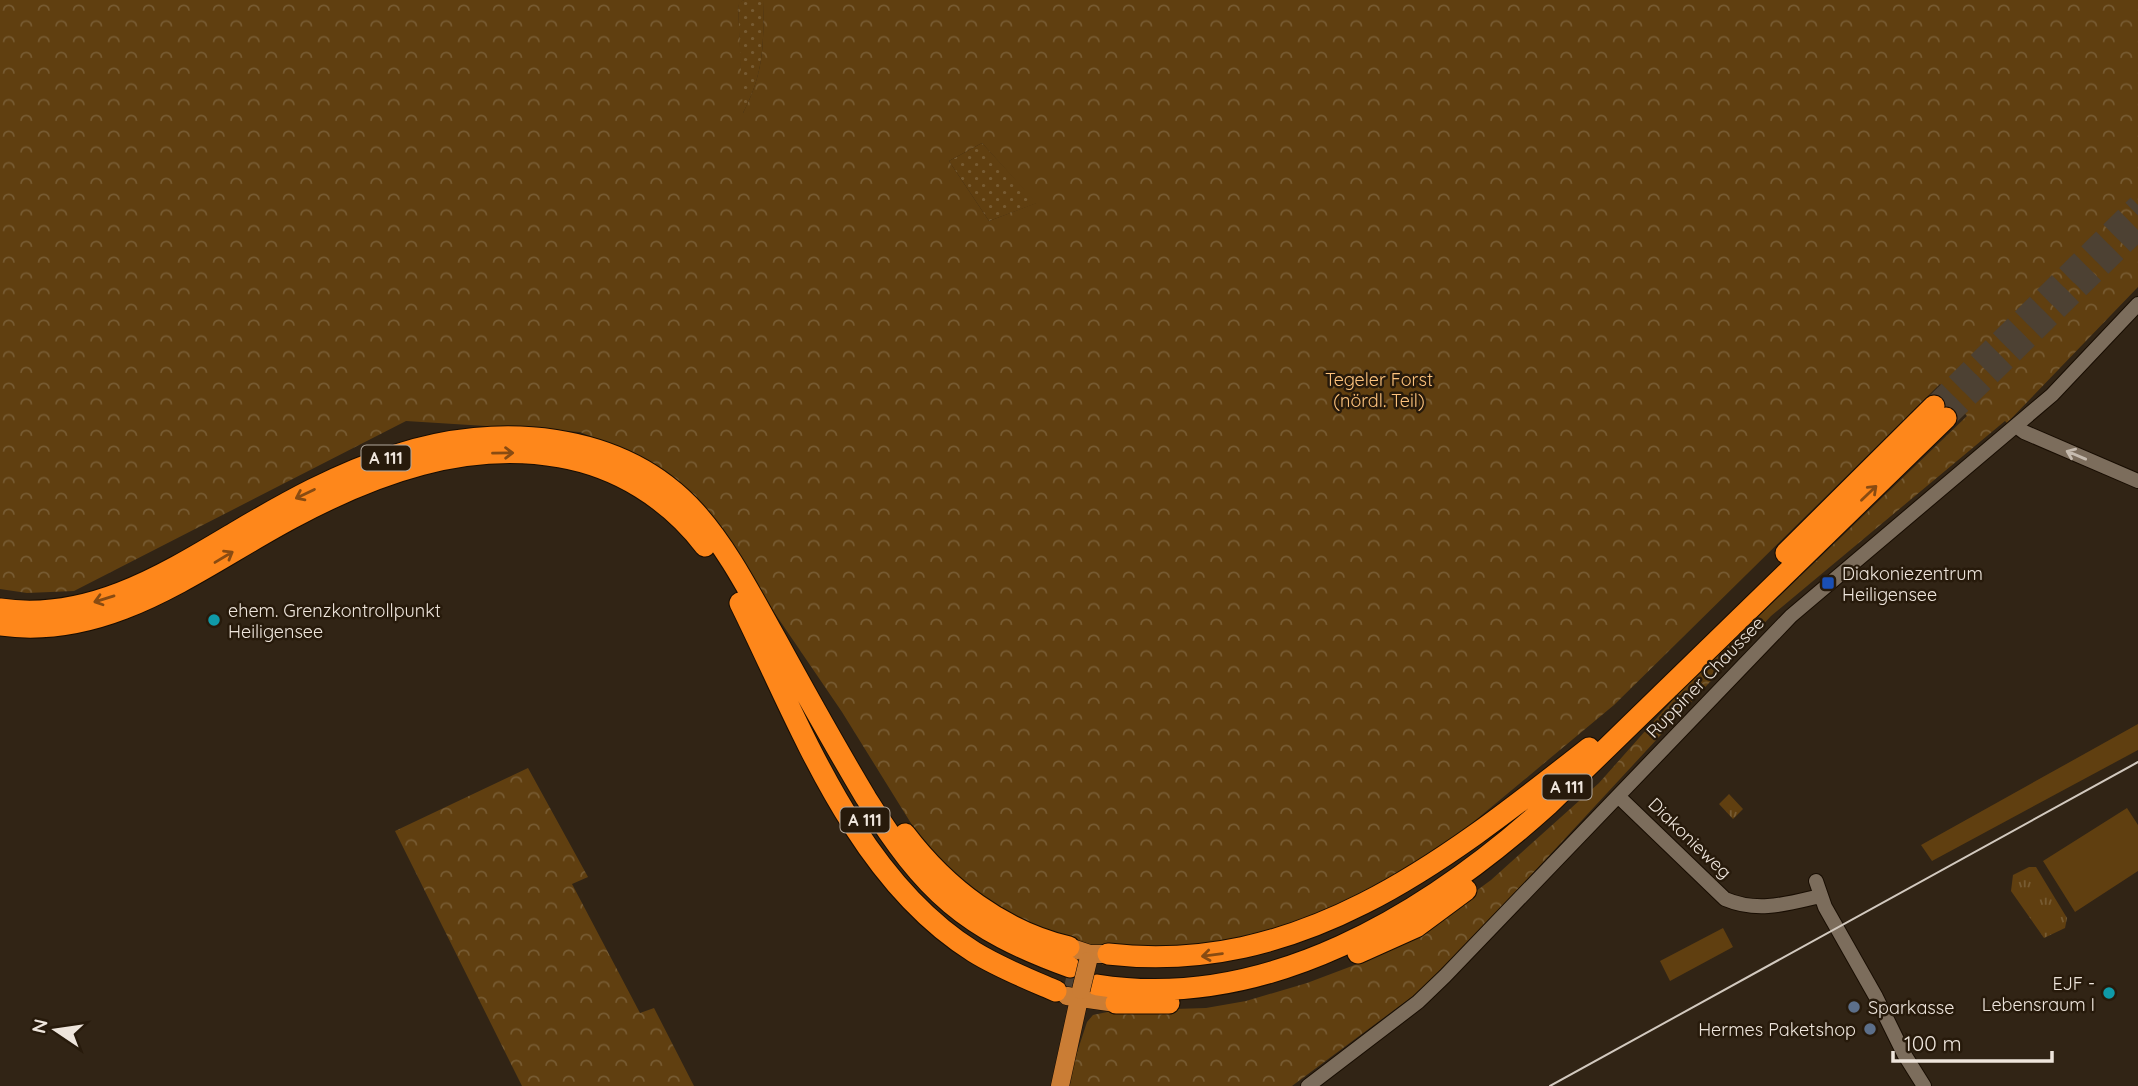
<svg xmlns="http://www.w3.org/2000/svg" width="2138" height="1086" font-family="Quicksand,sans-serif">
	<defs>
		<pattern id="grass-dots" width="8" height="8" patternUnits="userSpaceOnUse" patternTransform="scale(1.75)"><rect width="8" height="8" fill="#603f10"/><path d="M2 2h.1M6 6h.1" fill="none" stroke="#775b32" stroke-width="1.8" stroke-linecap="round"/></pattern>
		<pattern id="forest-crowns" width="20" height="18" patternUnits="userSpaceOnUse" patternTransform="scale(1.75)"><rect width="20" height="18" fill="#603f10"/><path d="M2 6a3 3 0 1 1 6 0M12 15a3 3 0 1 1 6 0" fill="none" stroke="#775b32"/></pattern>
		<pattern id="park-tufts" width="24" height="20" patternUnits="userSpaceOnUse" patternTransform="scale(1.75)"><rect width="24" height="20" fill="#603f10"/><path d="M3 7l-1-3M5 7V3M7 7l1-3M15 17l-1-3M17 17v-4M19 17l1-3" fill="none" stroke="#775b32"/></pattern>
	</defs>
	<rect width="100%" height="100%" fill="#312415"/>
	<path fill="url(#grass-dots)" d="M744,0H763C764,45 764,74 742,115L738,3Z
		M982,143L1037,203L989,221L949,161Z
		M1230,958L1168,968L1102,965V960Z"/>
	<path fill="url(#forest-crowns)" fill-rule="evenodd" d="M0,0H744L738,4L743,113C764,73 764,44 763,0H2138V287L2007,423L2005,421L1771,616L1433,981L1292,1086H1066L1087,1022L1093,1015L1112,1011L1206,1008L1246,1001L1307,983L1360,963L1434,922L1491,880L1599,783L1679,693L1967,416L1940,384L1614,705L1465,829L1395,876L1310,918L1207,947L1095,946L1047,934L964,887L927,849L842,712L697,499L673,477L635,455L580,432L406,421L74,591L27,593L0,589ZM982,143L1036,203L989,221L949,161Z
		M528,768L588,877L572,884L640,1013L654,1008L694,1086H522L395,831Z"/>
	<path fill="url(#park-tufts)" d="M1729,794L1743,809L1733,819L1719,804Z
		M2029,867H2036L2067,918L2065,928L2044,938L2011,891L2013,875Z"/>
	<path fill="#603f10" d="M2138,724V750L1932,861L1921,845Z
		M2127,808L2138,825V871L2075,912L2043,861Z
		M1723,928L1733,947L1670,981L1660,961Z"/>
	<g fill="none" stroke-linecap="round" stroke-linejoin="round">
		<path stroke="#4d4133" stroke-width="21" stroke-dasharray="21 10" stroke-linecap="butt" d="M1934,406L2138,205
			M1946,418L2138,230
			M1066,978L1097,985"/>
		<g stroke="#180d02" stroke-width="16">
			<path id="minor" d="M2016,426L2024,432L2138,481
				M1618,796L1725,899C1758,913 1786,904 1820,896
				M1816,881L1825,907L1876,997L1904,1054L1924,1086
				M1308,1086L1418,1002L1445,976L1791,616L2052,395L2138,304"/>
		</g>
		<g stroke="#180d02" stroke-width="19">
			<path id="major" d="M1069,947L1090,954H1108
				M1067,996L1116,1003
				M1060,1086L1081,990"/>
		</g>
		<g stroke="#180d02" stroke-width="23">
			<path id="highway" d="M1786,553L1934,406
				M740,603C800,724 855,878 974,952C1000,968 1028,979 1056,991
				M0,609C87,622 162,576 234,533C285,503 338,473 396,455C496,422 621,430 695,512C729,550 752,597 777,641C806,694 835,746 866,798C925,892 965,929 1070,967
				M0,625C111,641 200,567 292,518C374,474 466,440 560,457C618,467 669,499 705,546
				M905,834C946,888 1002,931 1069,947
				M1358,953L1416,927L1466,890
				M1108,954C1302,976 1445,861 1589,748
				M1097,985C1267,1012 1427,914 1548,805L1946,418
				M1116,1003H1169"/>
		</g>
		<use href="#minor" stroke="#7c6d5c" stroke-width="14"/>
		<use href="#major" stroke="#ca7d35" stroke-width="18"/>
		<use href="#highway" stroke="#fe871b" stroke-width="21"/>
		<path stroke="#d2c9bf" stroke-width="2" d="M1550,1086L2138,762"/>
		<g stroke="#180d02" stroke-width="19" stroke-linecap="butt">
			<path id="major-bridge" d="M1081,990L1088,961"/>
		</g>
		<use href="#major-bridge" stroke="#ca7d35" stroke-width="18"/>
	</g>
	<defs><path id="oneway-shaft" d="M-6 0H5M1.5-3L5.5 0L1.5 3" fill="none" stroke-width="1.6" stroke-linecap="round" stroke-linejoin="round" transform="scale(1.75)"/></defs>
	<g stroke="#884b12">
		<use href="#oneway-shaft" transform="translate(503 453) rotate(-1)"/>
		<use href="#oneway-shaft" transform="translate(1869 493) rotate(-44)"/>
		<use href="#oneway-shaft" transform="translate(305 494) rotate(154)"/>
		<use href="#oneway-shaft" transform="translate(224 557) rotate(-31)"/>
		<use href="#oneway-shaft" transform="translate(104 599) rotate(163)"/>
		<use href="#oneway-shaft" transform="translate(1212 955) rotate(173)"/>
	</g>
	<use stroke="#c6bbaf" href="#oneway-shaft" transform="translate(2076 455) rotate(-157)"/>
	<rect fill="#1a4fb4" stroke="#271a0b" stroke-width="2.5" x="1821" y="576" width="14" height="14" rx="3.5"/>
	<g fill="#0f9aa8" stroke="#271a0b" stroke-width="2.5">
		<circle cx="214" cy="620" r="7"/>
		<circle cx="2109" cy="993" r="7"/>
	</g>
	<g fill="#5c6f8a" stroke="#271a0b" stroke-width="2.5">
		<circle cx="1854" cy="1007" r="7"/>
		<circle cx="1870" cy="1029" r="7"/>
	</g>
	<g text-anchor="middle" dominant-baseline="central" stroke-width="5" stroke-linejoin="round" paint-order="stroke">
		<g fill="#271a0b" stroke="#b2a89d" stroke-width="2">
			<rect x="361.5" y="445.5" width="49" height="25" rx="5"/>
			<rect x="1542.5" y="774.5" width="49" height="25" rx="5"/>
			<rect x="840.5" y="807.5" width="49" height="25" rx="5"/>
		</g>
		<g font-size="16" font-weight="bold" fill="#eee5dc">
			<text x="386" y="458">A 111</text>
			<text x="1567" y="787">A 111</text>
			<text x="865" y="820">A 111</text>
		</g>
		<g font-size="18" fill="#fec37d" stroke="#271a0b">
			<text x="1379" y="379">Tegeler Forst<tspan x="1379" dy="21">(nördl. Teil)</tspan></text>
		</g>
		<g font-size="18" fill="#eee5dc" stroke="#271a0b" text-anchor="start">
			<text x="1842" y="573">Diakoniezentrum<tspan x="1842" dy="21">Heiligensee</tspan></text>
			<text x="228" y="610">ehem. Grenzkontrollpunkt<tspan x="228" dy="21">Heiligensee</tspan></text>
			<text x="2095" y="983" text-anchor="end">EJF -<tspan x="2095" dy="21">Lebensraum I</tspan></text>
			<text x="1868" y="1007">Sparkasse</text>
			<text x="1856" y="1029" text-anchor="end">Hermes Paketshop</text>
		</g>
		<g font-size="18" fill="#eee5dc" stroke="#271a0b">
			<text transform="translate(1705 677) rotate(-46)">Ruppiner Chaussee</text>
			<text transform="translate(1690 838) rotate(44)">Diakonieweg</text>
		</g>
	</g>
	<g transform="translate(56 1030) rotate(283)" stroke="#271a0b" stroke-width="5" paint-order="stroke">
	<path d="M0-5L12 26L0 18L-12 26Z" fill="#eee5dc"/>
	<text y="-10" font-size="19" font-weight="bold" text-anchor="middle" fill="#eee5dc">N</text>
	</g>
	<path d="M1893 1051v10h159v-10" fill="none" stroke="#eee5dc" stroke-width="3.5"/>
	<text x="1904" y="1051" font-size="21" fill="#eee5dc" stroke="#271a0b" stroke-width="5" paint-order="stroke">100 m</text>
</svg>
